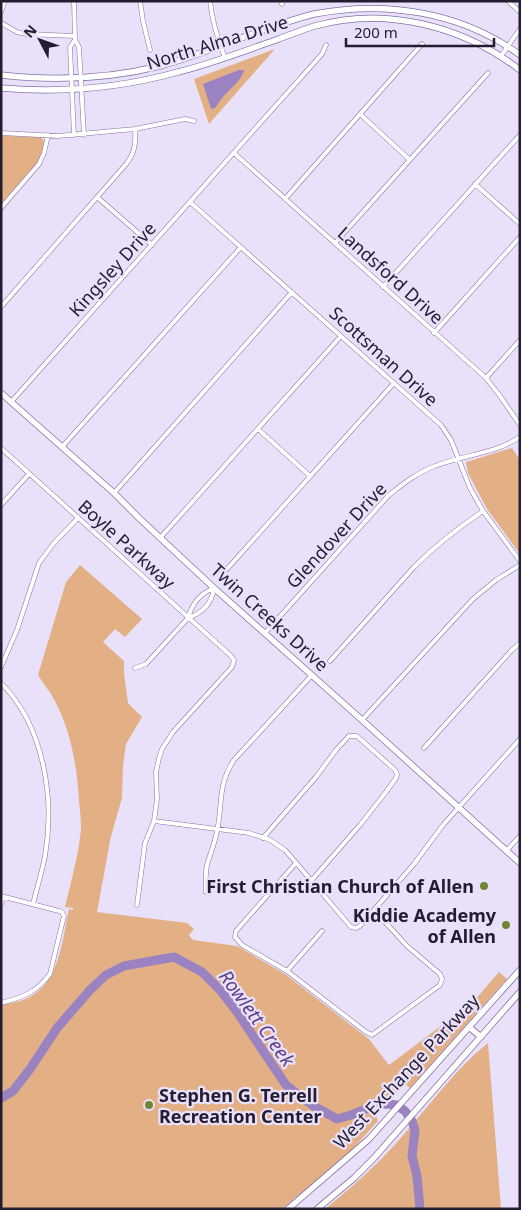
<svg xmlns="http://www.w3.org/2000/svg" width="521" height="1210" font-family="'Noto Sans',sans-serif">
	<rect width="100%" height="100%" fill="#e9e1f9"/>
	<path fill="#e3b085" d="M275,49L209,124L194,79Z
		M1,136L41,137L45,143L40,160L1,204Z
		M512,448L520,460V554L487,509L468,473L466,462Z
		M80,565L142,619L125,637L115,629L103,642L124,661V673L128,703L142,717L126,744L123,765L122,798L111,836L97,912L187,923L194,929L189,935L193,940L237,946L285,974L369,1039L389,1065L474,1001L499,972L507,979L410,1088L405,1084L376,1116L378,1121L349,1153L282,1209H1V1005C10,1003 19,1002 28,998C60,982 62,940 69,909L73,910V908L65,907C71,881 79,854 81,828C81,819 80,810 79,801C77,764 70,726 51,694C47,688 42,682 38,675L66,582Z
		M488,1043L501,1209H325C351,1188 376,1166 398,1141C428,1108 454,1070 488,1043Z"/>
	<path fill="#9a83c0" d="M239,70H244C241,82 230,88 223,97C220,100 218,104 215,108L211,109L203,84Z"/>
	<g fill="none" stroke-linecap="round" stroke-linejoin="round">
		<path stroke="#9a83c0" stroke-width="9" d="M1,1098L13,1091L30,1069L57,1028L90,990L106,975L124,966L174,957L202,972L221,991L237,1012L286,1085L312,1105L337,1119L351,1115L376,1105L389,1104L396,1105L405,1111L412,1121L415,1130L412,1156L417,1176L420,1209"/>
		<g stroke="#8570a8" stroke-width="5">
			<path id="street" d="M74,1L75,40L79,47L84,135
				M140,1L143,21L150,50
				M210,1C212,21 218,40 225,58
				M508,1L520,12
				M282,4L283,1
				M1,12L5,1
				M1,23L17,32L26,34L75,36
				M501,56L520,29
				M360,114L410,160
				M1,133L58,136L135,129L185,119L194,121
				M74,135L70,47L75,40
				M234,153L486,378L500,396L520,425
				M475,184L520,224
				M97,197L152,245
				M285,199L422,44
				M190,202L441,425L451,440L470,488L483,511L520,561
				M1,208L39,164L44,153L48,135
				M335,243L488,73
				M383,287L520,135
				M1,307L127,163C135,152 136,143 135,129
				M434,333L520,237
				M486,378L520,340
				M11,402L322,54L326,45
				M258,429L310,476
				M62,447L241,247
				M1,448L230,655L234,660L232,667L173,732L162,749L159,758L156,772L157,799L154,821L145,843L137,905
				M114,493L292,292
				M1,505L29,474
				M160,538L341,336
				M227,569L394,383
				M188,618C202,613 212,603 214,588
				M265,633L389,495C403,484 418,472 435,466C463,455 495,454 520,437
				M330,661L414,567C436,545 458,528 483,511
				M1,667L17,630L39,563L54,543L78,518
				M135,668L146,664L188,618C192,604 201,593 214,588
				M1,683C44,726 55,798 45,856C42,872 37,888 33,904
				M362,720L473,599L496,580L520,565
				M424,748L511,651L520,643
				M154,821L249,833L270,840L285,850L292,858L351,927L356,928L360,926L414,864L443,825L520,739
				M263,838L316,777L336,750L349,736H357L395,770L397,774L396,778L386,792L360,825L311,881
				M506,851L520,836
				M296,863L236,931L235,937L242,945L287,971L366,1032L372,1035L440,985L442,979L440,974L407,946L374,910
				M206,892C206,883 205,874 207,865C210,854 215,843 217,831C223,804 217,786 234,760L312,675
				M1,896L59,911L62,912L64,916L50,974C36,993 23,997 1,1003
				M1,905L3,897
				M287,971L322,931"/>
		</g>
		<g stroke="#8570a8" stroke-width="7">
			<path id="secondary" d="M1,75C54,81 108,79 160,66C212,52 262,27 314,14C386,0 461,12 520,55
				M1,88C61,93 121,88 178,72C211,64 244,51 276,40C289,35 302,30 315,26C385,6 463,26 520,70
				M1,393L114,493L140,519L214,588L362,720L520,863
				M469,1027L481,1037
				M288,1209L369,1139L520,970
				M317,1209L354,1178L374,1158L520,992"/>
		</g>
		<use href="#street" stroke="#fff" stroke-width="4"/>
		<use href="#secondary" stroke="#fff" stroke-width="5.5"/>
	</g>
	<g fill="#718535" stroke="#e9e1f9" stroke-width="2">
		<circle cx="484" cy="886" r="5"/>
		<circle cx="506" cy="925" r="5"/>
		<circle cx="149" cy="1105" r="5"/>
	</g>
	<g text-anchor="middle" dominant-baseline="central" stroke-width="4.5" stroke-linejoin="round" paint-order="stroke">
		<g font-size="18" fill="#251c32" stroke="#e9e1f9">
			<text transform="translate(217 42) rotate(-17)">North Alma Drive</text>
			<text transform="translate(112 269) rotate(-48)">Kingsley Drive</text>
			<text transform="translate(391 275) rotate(42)">Landsford Drive</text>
			<text transform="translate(384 356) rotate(42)">Scottsman Drive</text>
			<text transform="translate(336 535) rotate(-47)">Glendover Drive</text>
			<text transform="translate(127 544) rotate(42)">Boyle Parkway</text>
			<text transform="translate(270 617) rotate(42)">Twin Creeks Drive</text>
			<text transform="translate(406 1071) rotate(-47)">West Exchange Parkway</text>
		</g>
		<g font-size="18" font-weight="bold" fill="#251c32" stroke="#e9e1f9" text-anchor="end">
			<text x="474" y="886">First Christian Church of Allen</text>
			<text x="496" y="915">Kiddie Academy<tspan x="496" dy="21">of Allen</tspan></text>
			<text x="159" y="1095" text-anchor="start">Stephen G. Terrell<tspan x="159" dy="21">Recreation Center</tspan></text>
		</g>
		<g font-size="19" font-style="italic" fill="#5d3d88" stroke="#e9e1f9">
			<text transform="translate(257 1018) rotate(54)">Rowlett Creek</text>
		</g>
	</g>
	<rect width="521" height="1210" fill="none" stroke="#251c32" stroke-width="5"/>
	<g transform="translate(40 40) rotate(311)" stroke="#e9e1f9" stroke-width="4" paint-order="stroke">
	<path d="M0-4L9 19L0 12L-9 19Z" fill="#251c32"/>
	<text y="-8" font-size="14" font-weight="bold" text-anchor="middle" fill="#251c32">N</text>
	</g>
	<path d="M346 38v8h148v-8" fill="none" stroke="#251c32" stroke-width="2.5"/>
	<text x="354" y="38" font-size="15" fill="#251c32" stroke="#e9e1f9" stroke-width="4" paint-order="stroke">200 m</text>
</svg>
